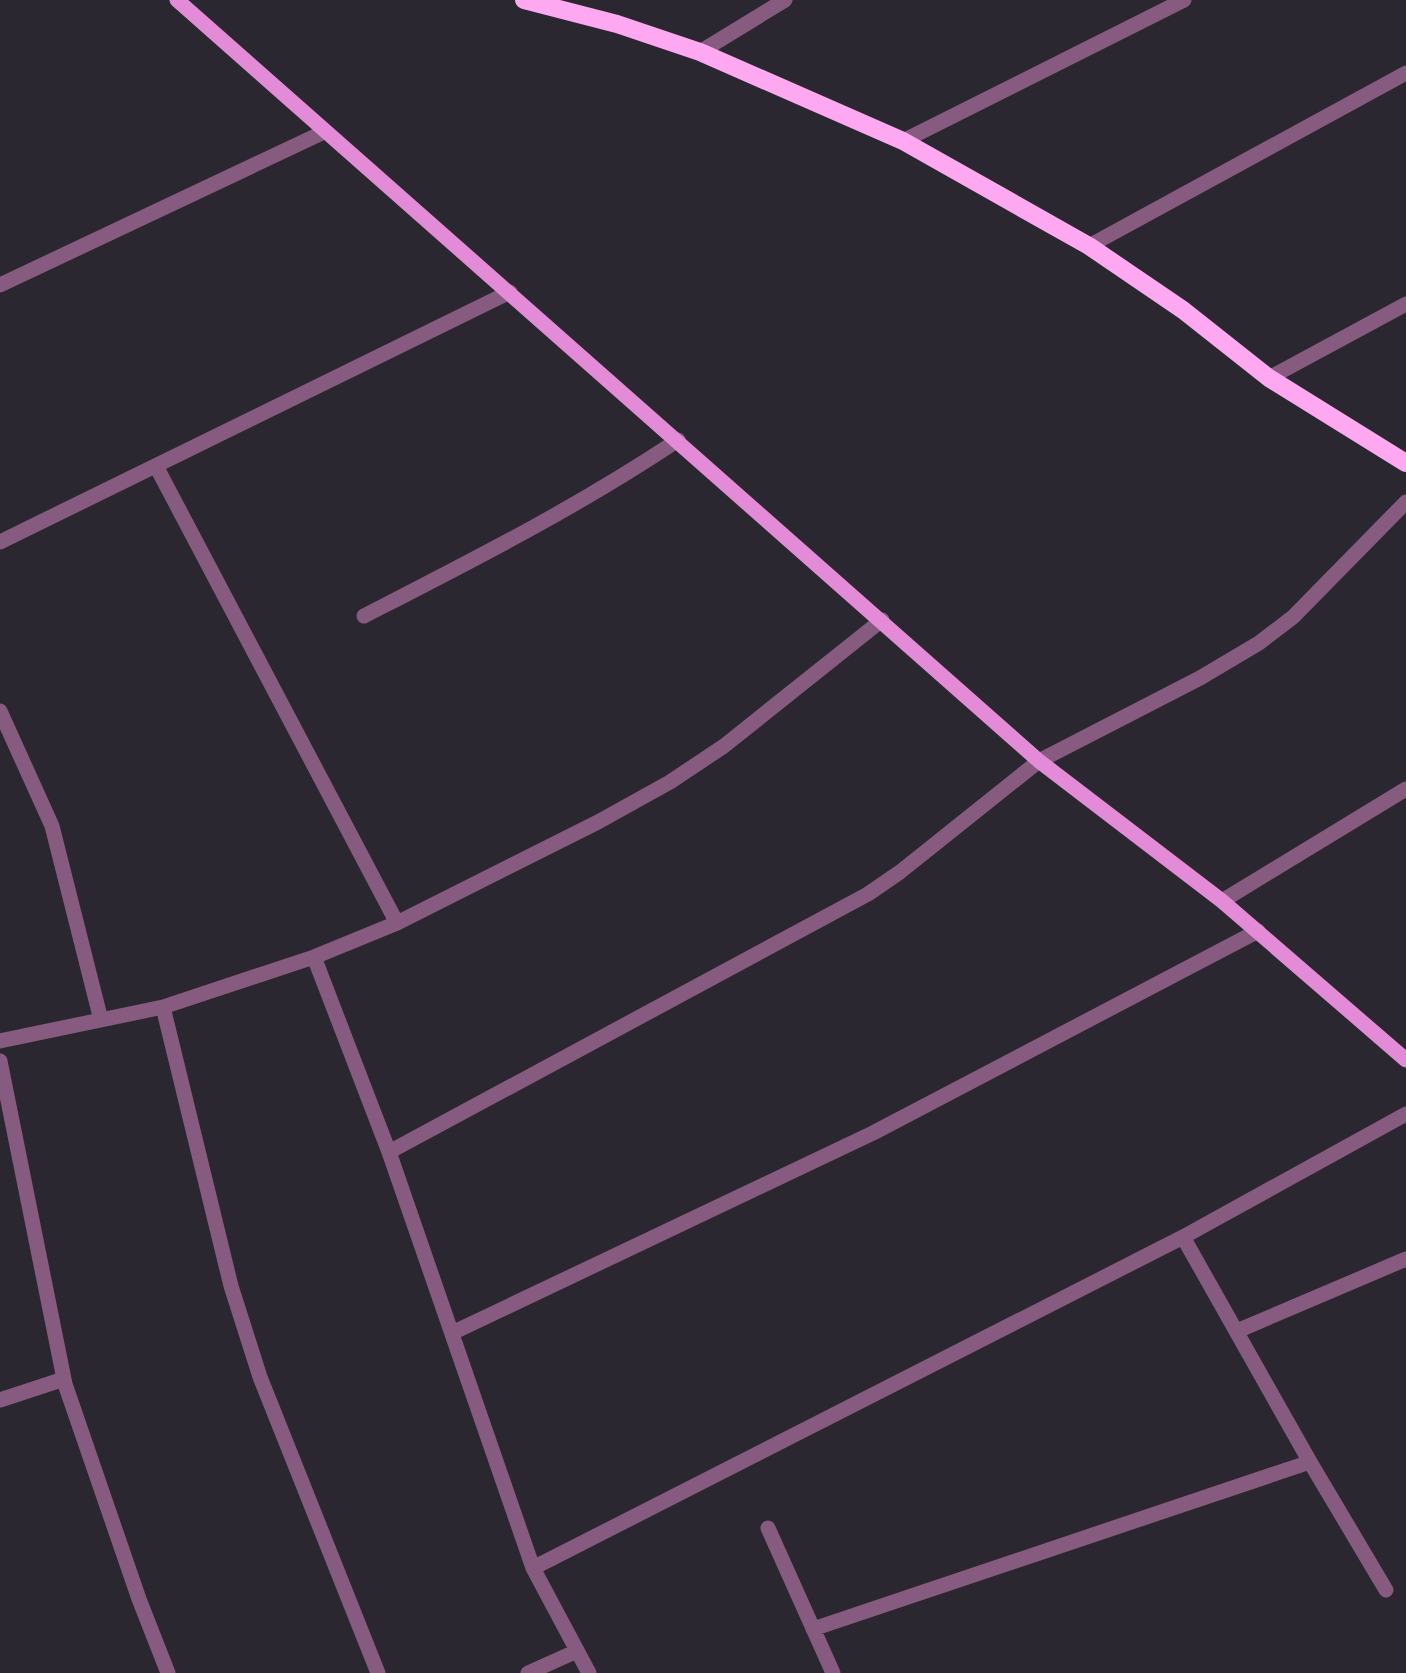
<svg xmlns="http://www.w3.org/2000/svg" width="1406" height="1673" font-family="Overpass,sans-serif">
	<rect width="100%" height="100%" fill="#2b2730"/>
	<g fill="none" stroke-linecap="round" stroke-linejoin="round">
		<path stroke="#875b80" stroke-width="15" d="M700,52L785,0
			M903,141L1184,0
			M1089,246L1406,73
			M0,285L324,132
			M1269,378L1406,304
			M156,466L397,923
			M0,542L510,292
			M364,616C473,560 576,508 678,440
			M0,711L52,826L101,1020
			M1222,901L1406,789
			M314,957L389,1152L533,1568L589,1673
			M163,1007L231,1286L260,1377L378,1673
			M0,1041L163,1007L314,957L397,923L598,822L670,782L724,746L882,620
			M0,1061L65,1384L139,1599L168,1673
			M389,1152L868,894L900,872L1039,761L1200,678L1259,643L1293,617L1406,502
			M1183,1237L1310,1462L1386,1590
			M1237,1331L1406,1259
			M452,1333L873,1133L1258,931
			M0,1400L64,1379
			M768,1528L833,1673
			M533,1568L1183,1237L1406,1114
			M813,1629L1310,1462
			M528,1673L577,1651"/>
		<path stroke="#e48bd7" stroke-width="15" d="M177,0L1039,761L1222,901L1406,1060"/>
		<path stroke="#fda8f0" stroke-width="18" d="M524,0L617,24L700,52L903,141L1089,246L1183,310L1269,378L1406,463"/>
	</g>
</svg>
